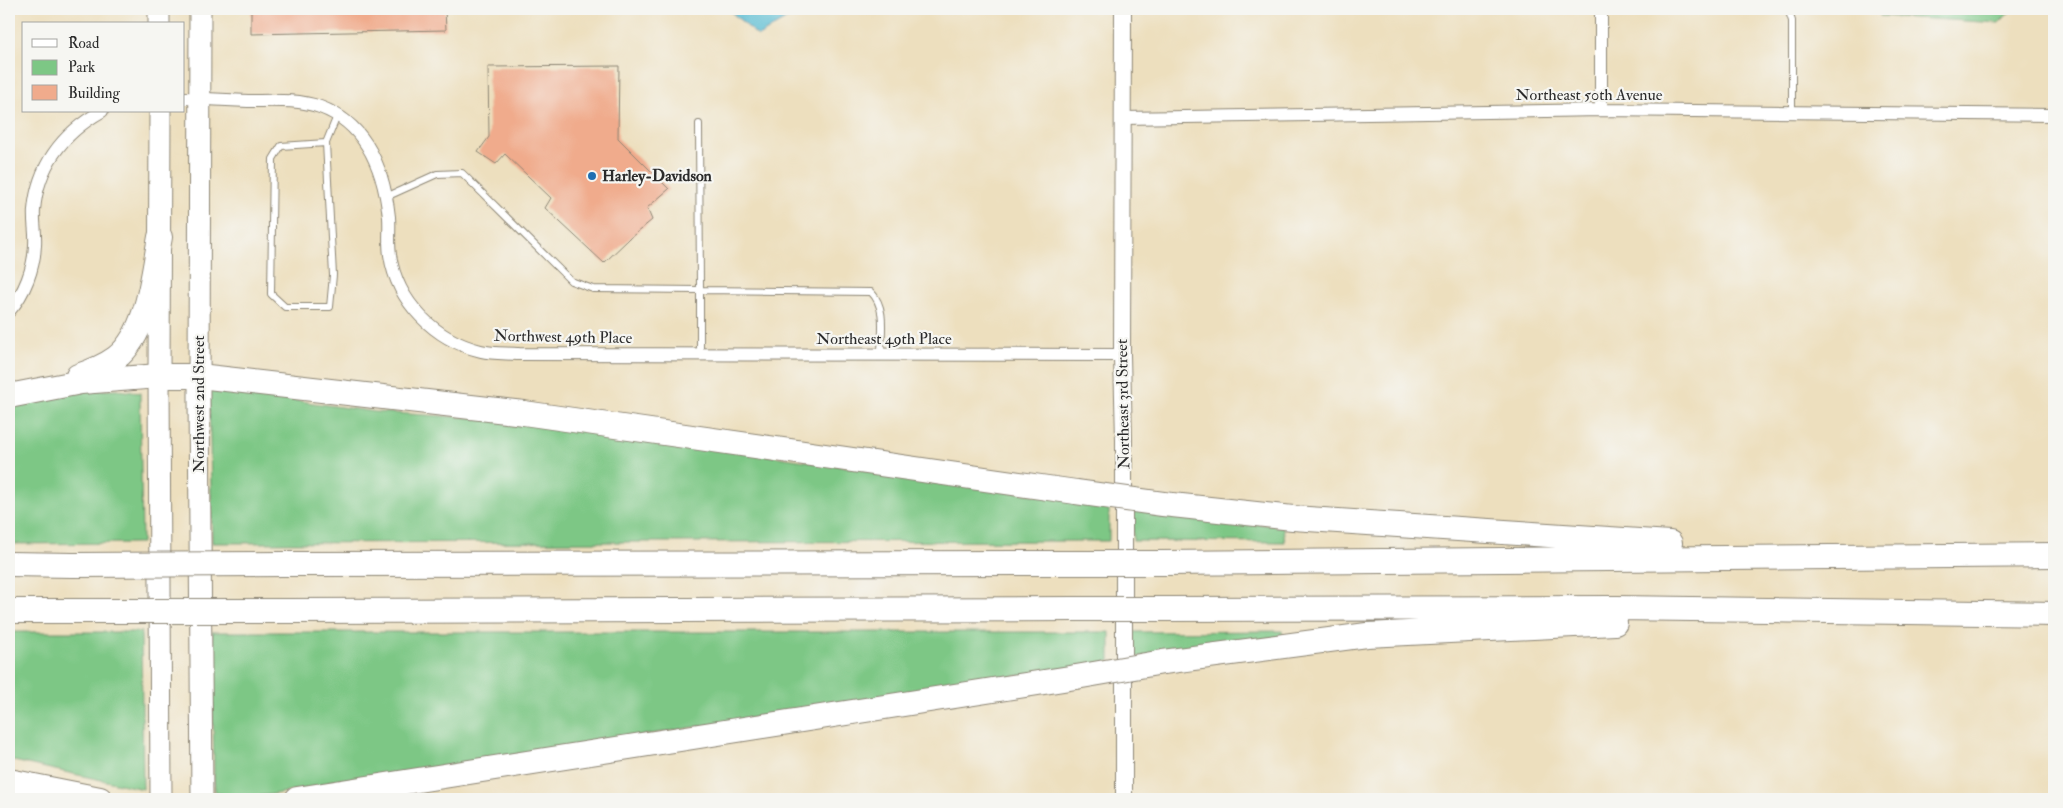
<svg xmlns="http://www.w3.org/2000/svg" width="2063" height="808" font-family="'IM FELL Double Pica',serif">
	<rect width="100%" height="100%" fill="#f6f6f2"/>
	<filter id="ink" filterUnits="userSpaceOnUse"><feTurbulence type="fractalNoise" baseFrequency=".02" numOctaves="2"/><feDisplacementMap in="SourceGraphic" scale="10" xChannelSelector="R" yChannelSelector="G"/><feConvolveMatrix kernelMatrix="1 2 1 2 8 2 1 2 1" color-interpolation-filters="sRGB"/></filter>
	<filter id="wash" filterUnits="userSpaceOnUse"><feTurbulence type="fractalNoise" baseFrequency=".0096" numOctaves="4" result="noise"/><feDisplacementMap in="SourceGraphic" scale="20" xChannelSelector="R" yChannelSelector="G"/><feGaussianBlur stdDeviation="1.12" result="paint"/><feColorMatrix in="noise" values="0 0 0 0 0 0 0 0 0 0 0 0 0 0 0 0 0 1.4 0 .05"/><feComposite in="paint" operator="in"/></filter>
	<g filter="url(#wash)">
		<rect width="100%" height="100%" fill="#eddfbe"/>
		<path fill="#7dc785" stroke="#547958" d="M1881,9H2012V10L1999,23L1880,16Z
			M209,388L376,412L543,422L1109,506V541L212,543Z
			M84,390H118L140,393L142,543L9,544V405Z
			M1133,509L1283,527L1285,542L1133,541Z
			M1282,631L1283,636L1130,658V632Z
			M9,632H141L143,789L9,760Z
			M212,632H1110V661L268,795L228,797L215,791L214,780Z"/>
		<path fill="#54bbd2" stroke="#40737e" d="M720,9H804L758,36L729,10Z"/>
		<g id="blocks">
			<path fill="#f0ab8c" d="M251,9H445L446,30L251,34Z
				M619,66L618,138L669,189L647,208L652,220L630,238L604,263L545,208L551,198L505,154L496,164L478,152L489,137L488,67Z"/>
		</g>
	</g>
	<g filter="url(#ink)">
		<use href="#blocks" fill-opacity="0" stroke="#8c8574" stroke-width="1"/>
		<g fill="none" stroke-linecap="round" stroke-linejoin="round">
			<g stroke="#8c8574" stroke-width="8">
				<path id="service" d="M1788,9L1792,21V112
					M699,124L700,290L871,292C887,308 881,333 881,355
					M326,143L333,275L330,307H285L271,294L273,159L281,146L326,143L337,116
					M386,197L437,174L462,173L571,281L593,289L700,290V354"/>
			</g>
			<g stroke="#8c8574" stroke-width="14">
				<path id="minor" d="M184,98C205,99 227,100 248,101C272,101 298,99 320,107C367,124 384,171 389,217C390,229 388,242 390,255C397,302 435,340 481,351C493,354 507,353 519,354L1122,355
					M1601,110V9
					M1123,118L1601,110L2054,115
					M9,311C25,293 34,268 35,245C36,233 33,222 34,210C38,165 63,133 102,111"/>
			</g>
			<g stroke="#8c8574" stroke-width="18">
				<path id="tertiary" d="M1123,9L1122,355L1124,440V799"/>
			</g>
			<g stroke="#8c8574" stroke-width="23">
				<path id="primary" d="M159,9V24
					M200,9L199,398L202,799
					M160,111L159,376L161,799"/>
			</g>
			<g stroke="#8c8574" stroke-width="26">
				<path id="motorway" d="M78,376C90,372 105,366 116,358C148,333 153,275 160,237
					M9,396L81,382L159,376H199L524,413L1076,492
					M1163,504L1293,518L1670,543
					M1162,563L2054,555
					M9,564L73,565
					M284,564L1075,563
					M1162,609L1616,608L2054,614
					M9,611H73
					M284,611L1076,609
					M1163,662L1367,635L1615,623
					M9,781L100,799
					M297,799L1076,677"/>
			</g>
			<use href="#service" stroke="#fff" stroke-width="6"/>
			<use href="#minor" stroke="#fff" stroke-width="12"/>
			<use href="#tertiary" stroke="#fff" stroke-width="16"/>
			<use href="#primary" stroke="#fff" stroke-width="21"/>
			<use href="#motorway" stroke="#fff" stroke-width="24"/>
			<g stroke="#8c8574" stroke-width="26" stroke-linecap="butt">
				<path id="motorway-bridge" d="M1076,492L1163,504
					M1075,563H1162
					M73,565L284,564
					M1076,609H1162
					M73,611H284
					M1076,677L1163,662"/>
			</g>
			<use href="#motorway-bridge" stroke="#fff" stroke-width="24"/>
		</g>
	</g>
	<circle fill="#1f6fb2" stroke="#f6f6f2" stroke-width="2" cx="592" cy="176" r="5"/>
	<g text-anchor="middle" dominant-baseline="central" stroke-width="4.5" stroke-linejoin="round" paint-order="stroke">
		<g font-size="16" fill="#2b2b2b" stroke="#f6f6f2">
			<text x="1589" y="95">Northeast 50th Avenue</text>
			<text transform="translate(563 337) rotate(1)">Northwest 49th Place</text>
			<text x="884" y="339">Northeast 49th Place</text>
			<text transform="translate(199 404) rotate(-90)">Northwest 2nd Street</text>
			<text transform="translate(1123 404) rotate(-91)">Northeast 3rd Street</text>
		</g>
		<g font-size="16" font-weight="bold" fill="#2b2b2b" stroke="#f6f6f2" text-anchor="start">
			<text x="602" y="176">Harley-Davidson</text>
		</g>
	</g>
	<rect width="2063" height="808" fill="none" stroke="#f6f6f2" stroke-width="30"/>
	<rect x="22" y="22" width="162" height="90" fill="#f6f6f2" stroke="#a5a5a2"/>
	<rect x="32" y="39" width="25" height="8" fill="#ffffff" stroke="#a5a5a2"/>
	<text x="68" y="48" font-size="15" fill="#2b2b2b">Road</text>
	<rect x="32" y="60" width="25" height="15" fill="#7dc785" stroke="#a5a5a2"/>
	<text x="68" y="72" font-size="15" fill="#2b2b2b">Park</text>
	<rect x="32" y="85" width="25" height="15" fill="#f0ab8c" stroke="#a5a5a2"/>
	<text x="68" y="98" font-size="15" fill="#2b2b2b">Building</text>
</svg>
